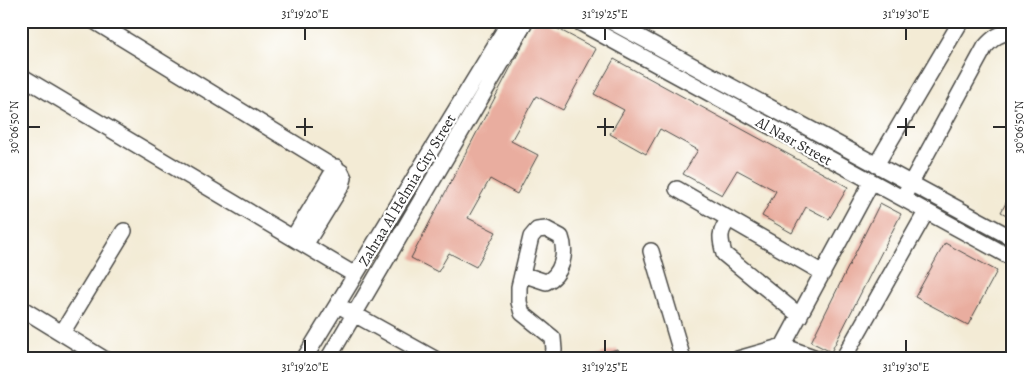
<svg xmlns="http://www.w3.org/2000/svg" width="1033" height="380" font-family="Alegreya,serif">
	<rect width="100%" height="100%" fill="#fff"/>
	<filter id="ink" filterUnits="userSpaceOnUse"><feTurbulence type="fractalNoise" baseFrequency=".02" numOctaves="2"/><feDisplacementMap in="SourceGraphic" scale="10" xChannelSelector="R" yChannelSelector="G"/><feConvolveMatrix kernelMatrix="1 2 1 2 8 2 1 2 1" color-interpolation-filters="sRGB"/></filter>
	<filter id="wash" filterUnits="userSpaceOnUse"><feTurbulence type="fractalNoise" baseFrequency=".0096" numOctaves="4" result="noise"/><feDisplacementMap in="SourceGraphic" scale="20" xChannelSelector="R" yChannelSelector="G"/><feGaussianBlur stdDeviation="1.12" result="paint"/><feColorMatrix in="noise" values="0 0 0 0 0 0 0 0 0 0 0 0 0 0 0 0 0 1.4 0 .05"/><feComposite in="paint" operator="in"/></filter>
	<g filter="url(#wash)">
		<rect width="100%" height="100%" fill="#f3ebd5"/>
		<g id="blocks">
			<path fill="#e9ad9f" d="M535,21H543L596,49L563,110L536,96L511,141L538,155L517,194L490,179L468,218L496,232L476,267L449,253L438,272L411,258Z
				M614,59L848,187L829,219L806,207L792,233L762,216L776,191L737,170L722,195L683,174L698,150L660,129L646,154L610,134L624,110L594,94Z
				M1012,192V218L1001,212Z
				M880,203L901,214L831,352L811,342Z
				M945,243L997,271L968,325L915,297Z
				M617,349L620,359H587V358Z"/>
		</g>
	</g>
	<g filter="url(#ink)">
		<use href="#blocks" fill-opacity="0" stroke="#494844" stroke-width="1"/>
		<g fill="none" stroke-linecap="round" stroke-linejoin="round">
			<g stroke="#494844" stroke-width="18">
				<path id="minor" d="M94,21L341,172L344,178L342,185L305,245
					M577,21L1012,258
					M610,21L1012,238
					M21,76L355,275
					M876,165L961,21
					M677,189L823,273
					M906,192L985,47C993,38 999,33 1012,32
					M730,219C718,231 720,239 724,254L800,316
					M293,238L336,167
					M651,251L683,359
					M522,274L546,282C562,275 567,253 561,237L546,229L537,230L531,237L519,287V302L522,313L553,338L554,350L551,359
					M21,308L104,359
					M345,309L435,359
					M62,333L124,231
					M783,346L871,183
					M304,359L510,21
					M328,359L526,21
					M738,359L783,346L819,359
					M843,359L926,212"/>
			</g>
			<use href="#minor" stroke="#fff" stroke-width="15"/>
		</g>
	</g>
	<path fill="none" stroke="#2b2b2b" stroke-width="2" d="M305,28V40M605,28V40M906,28V40M305,118V136M605,118V136M906,118V136M28,127H40M296,127H313M597,127H614M897,127H915M993,127H1006M305,340V352M605,340V352M906,340V352"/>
	<g text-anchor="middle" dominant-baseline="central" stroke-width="4.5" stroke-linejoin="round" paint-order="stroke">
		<g font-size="15" fill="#2b2b2b" stroke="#fff">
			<text transform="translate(794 141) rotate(29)">Al Nasr Street</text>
			<text transform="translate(407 190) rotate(-59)">Zahraa Al Helmia City Street</text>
		</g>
	</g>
	<rect width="1033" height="380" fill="none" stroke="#fff" stroke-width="55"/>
	<rect x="28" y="28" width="978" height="324" fill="none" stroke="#2b2b2b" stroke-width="2"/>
	<g font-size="12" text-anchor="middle" fill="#2b2b2b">
		<text x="305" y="18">31°19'20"E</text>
		<text x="605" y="18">31°19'25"E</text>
		<text x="906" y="18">31°19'30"E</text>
		<text transform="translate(14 127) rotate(-90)" y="4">30°06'50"N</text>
		<text transform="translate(1019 127) rotate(-90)" y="4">30°06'50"N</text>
		<text x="305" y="371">31°19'20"E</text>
		<text x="605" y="371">31°19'25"E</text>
		<text x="906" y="371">31°19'30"E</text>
	</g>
</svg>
